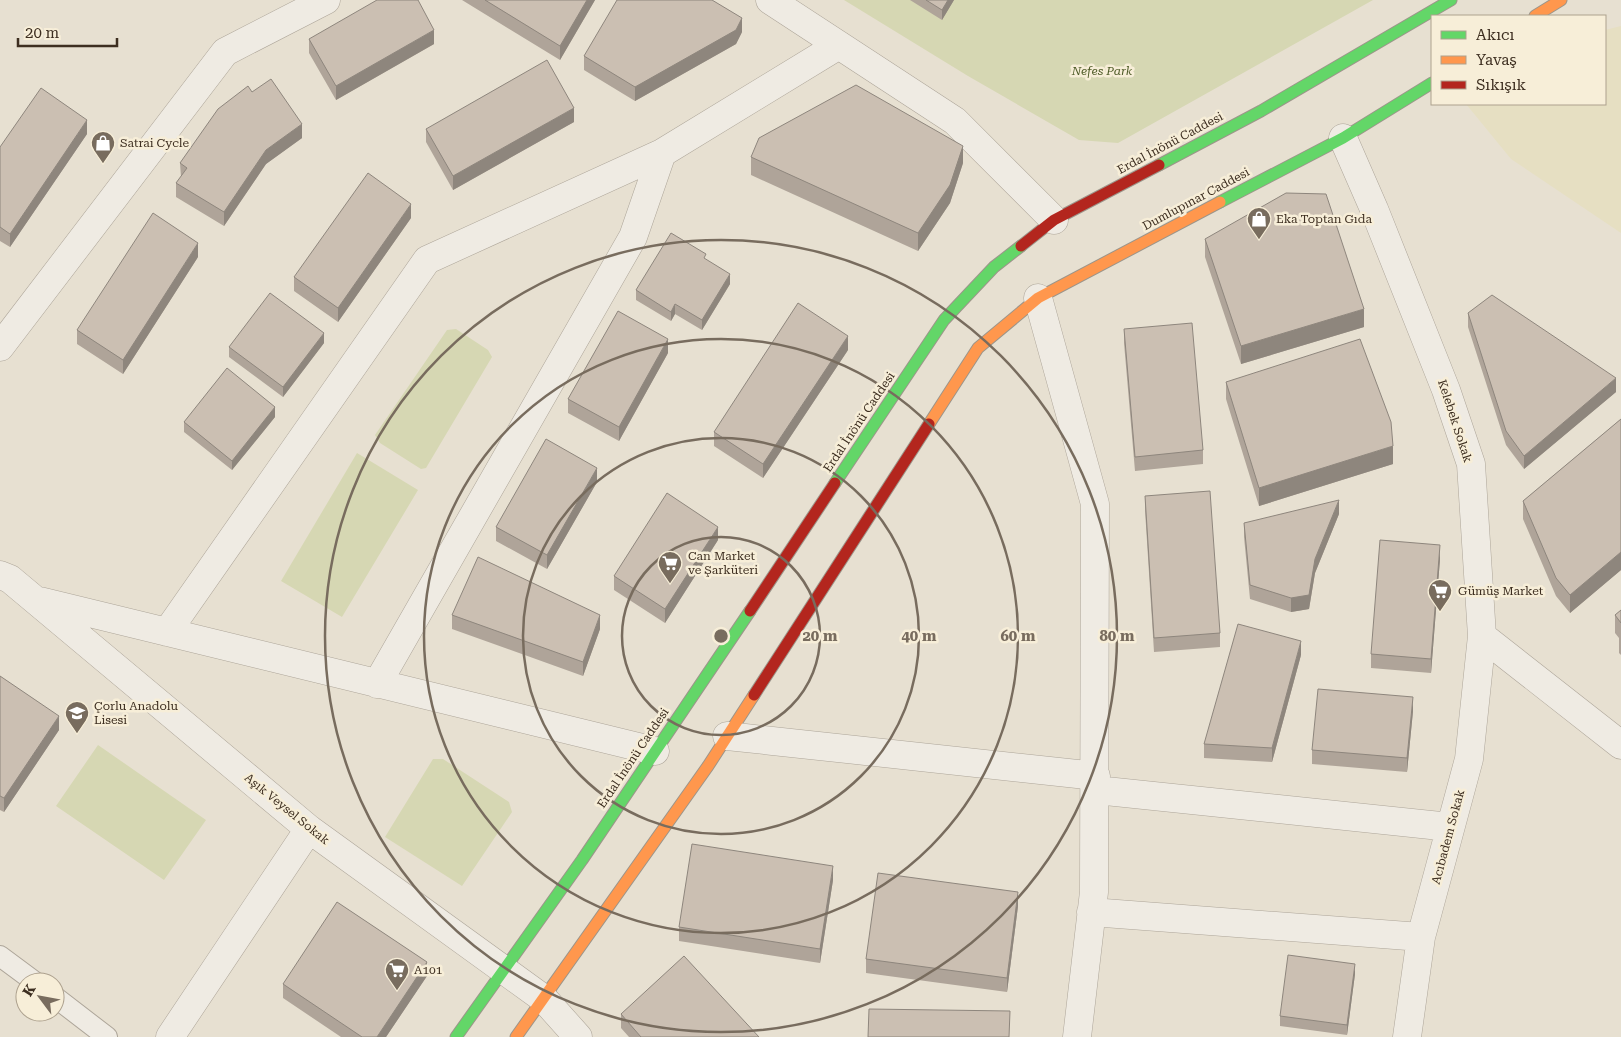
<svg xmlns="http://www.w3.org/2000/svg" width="1621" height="1037" font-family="'Roboto Serif',serif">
	<rect width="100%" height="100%" fill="#e7e0d1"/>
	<path fill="#e6dfc2" d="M1621,26V233L1511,159L1466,104H1605V30Z"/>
	<path fill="#d6d7b3" d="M844,0H1373L1118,143L1079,140L968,76Z
		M456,329L488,350L492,357L426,468L421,469L380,443L375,435L447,330Z
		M357,453L418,490L342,617L281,581Z
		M98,745L206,820L164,880L56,806Z
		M433,759H443L509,802L512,812L462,886L385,837Z"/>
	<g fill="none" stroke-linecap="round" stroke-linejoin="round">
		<g stroke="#ada599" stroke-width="22">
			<path id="lane" d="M0,956L35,982
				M55,997L107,1037"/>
		</g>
		<g stroke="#ada599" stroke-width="29">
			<path id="street" d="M770,0L955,121L1054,220
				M1343,138L1374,209L1446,390L1471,464L1482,636L1621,745
				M1038,298L1095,504L1094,892L1077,1037
				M0,347L225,52L326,0
				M0,575L10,579L309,829L544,999L578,1037
				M40,601L655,751
				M167,632L427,260L662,153L839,45
				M377,684L633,237L662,153
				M727,736L1096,776
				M1096,790L1450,827
				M1091,912L1421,937
				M170,1037L309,829
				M1407,1037L1421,937L1469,759L1482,636"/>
		</g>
		<g stroke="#9c958a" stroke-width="13">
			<path id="fast" d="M1159,165L1261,111L1451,0
				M1220,202L1343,138L1432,83
				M835,483L944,320L994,267L1021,246
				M456,1037L582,860L750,611"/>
		</g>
		<g stroke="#9c958a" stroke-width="13">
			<path id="slow" d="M1535,16L1561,0
				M929,424L978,348L1038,298L1220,202
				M516,1037L708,766L754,695"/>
		</g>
		<g stroke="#9c958a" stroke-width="13">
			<path id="jam" d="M1021,246L1054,220L1159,165
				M750,611L835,483
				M754,695L929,424"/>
		</g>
		<use href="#lane" stroke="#efebe3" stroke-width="20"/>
		<use href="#street" stroke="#efebe3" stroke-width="28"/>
		<use href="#fast" stroke="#63d668" stroke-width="11"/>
		<use href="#slow" stroke="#ff974d" stroke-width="11"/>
		<use href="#jam" stroke="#b3261e" stroke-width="11"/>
	</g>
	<path fill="#afa499" d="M462,0H595L560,60Z
		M910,0H954L942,20Z
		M742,32L736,44L635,101L584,70V56Z
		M309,39L434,44L336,100L309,53Z
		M252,92L302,138L266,164L224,226L176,197V183L181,177L180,163Z
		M574,122L453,190L426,142V129Z
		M87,134L10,247L0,241V147Z
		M751,157L963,163L950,203L918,251L751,175Z
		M411,218L338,322L294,291V277Z
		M1205,239L1364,327L1241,364L1205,257Z
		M198,257L123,374L77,344V330Z
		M706,260L730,284L702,330L675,314L671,321L636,300V290Z
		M1468,313L1616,392L1524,469L1506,445L1468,327Z
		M1124,329L1203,450V464L1135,471L1124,343Z
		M324,343L283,397L229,357V347Z
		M848,350L763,478L714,446V432Z
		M668,353L619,441L568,413V399Z
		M1226,382L1393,464L1259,506L1226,399Z
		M275,417L232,470L184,432V422Z
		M1621,419V570L1570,613L1556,596L1523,519V501Z
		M597,482L547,569L496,541V527Z
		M1145,496L1220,633V647L1154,652L1145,510Z
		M1339,514L1315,573L1309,609L1291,612L1250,599L1244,537V523Z
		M718,540L665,623L614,590V576Z
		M1440,559L1431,673L1371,668V654Z
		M1621,610V655L1619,653V638L1615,633V615Z
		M452,615L600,629L583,676L452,629Z
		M1301,655L1272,762L1204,758V744Z
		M0,676L59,730L4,812L0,810Z
		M1413,711L1407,772L1312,764V750Z
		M833,880L820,963L679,941V927Z
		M1018,906L1007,992L866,973V959Z
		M1355,974L1347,1035L1280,1026V1016Z
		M427,976L386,1037H341L283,998V984Z
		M621,1014L759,1037H629L621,1028Z"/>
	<path fill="#8e867d" d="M587,0H595L560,60V46Z
		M948,0H954L942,20V10Z
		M742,18V32L736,44L635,101V87Z
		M434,30V44L336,100V86Z
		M574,108V122L453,190V176Z
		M87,120V134L10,247V234Z
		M302,124V138L266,164L224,226V212L266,150Z
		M963,146V163L950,203L918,251V233Z
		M411,204V218L338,322V308Z
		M198,243V257L123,374V360Z
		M730,274V284L702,330V320Z
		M675,304V314L671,321V312Z
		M1364,309V327L1241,364V346Z
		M324,333V343L283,397V387Z
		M848,336V350L763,478V464Z
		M668,339V353L619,441V427Z
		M1616,378V392L1524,469V456Z
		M275,407V417L232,470V461Z
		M1393,446V464L1259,506V488Z
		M597,468V482L547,569V555Z
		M1339,500V514L1315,573L1309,609L1291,612V598L1315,559Z
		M718,527V540L665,623V609Z
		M1440,545V559L1431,673V659Z
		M1621,552V570L1570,613V595Z
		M600,615V629L583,676V662Z
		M1301,641V655L1272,762V748Z
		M1413,697V711L1407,772V758Z
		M59,716V730L4,812V798Z
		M833,866V880L820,963V949Z
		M1018,892V906L1007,992V978Z
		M427,962V976L386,1037H377Z
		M1355,964V974L1347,1035V1025Z"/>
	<path fill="#cbbfb2" stroke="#8e867d" d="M377,0H418L434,30L336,86L309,39Z
		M485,0H587L560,46Z
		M617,0H712L742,18L736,30L635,87L584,56Z
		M926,0H948L942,10Z
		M547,60L574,108L453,176L426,129Z
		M271,79L302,124L266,150L224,212L176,183L187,168L180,163L218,109L248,86L252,92Z
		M856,85L963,146L950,185L918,233L751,157L759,138Z
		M41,88L87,120L10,234L0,227V147Z
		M368,173L411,204L338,308L294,277Z
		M1286,193L1326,194L1364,309L1241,346L1205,239Z
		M153,213L198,243L123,360L77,330Z
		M671,233L706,254L704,258L730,274L702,320L675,304L671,312L636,290Z
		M270,293L324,333L283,387L229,347Z
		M1492,295L1616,378L1524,456L1506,431L1468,313Z
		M798,303L848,336L763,464L714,432Z
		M618,311L668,339L619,427L568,399Z
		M1192,323L1203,450L1135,457L1124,329Z
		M1360,339L1391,422L1393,446L1259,488L1226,382Z
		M227,368L275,407L232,461L184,422Z
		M1621,419V552L1570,595L1556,578L1523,501Z
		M546,439L597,468L547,555L496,527Z
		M1210,491L1220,633L1154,638L1145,496Z
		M667,493L718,527L665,609L614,576Z
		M1339,500L1315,559L1309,595L1291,598L1250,585L1244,523Z
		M1380,540L1440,545L1431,659L1371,654Z
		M478,557L600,615L583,662L452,615Z
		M1621,610V623L1615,615Z
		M1238,624L1301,641L1272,748L1204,744Z
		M0,676L59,716L4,798L0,796Z
		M1318,689L1413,697L1407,758L1312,750Z
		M692,844L833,866L820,949L679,927Z
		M878,873L1018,892L1007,978L866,959Z
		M337,902L427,962L377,1037H362L283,984Z
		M1288,955L1355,964L1347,1025L1280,1016Z
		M684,956L759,1037H641L621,1014Z
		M869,1009L1010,1011L1009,1037H868Z"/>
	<g fill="none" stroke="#786c5e" stroke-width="2.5">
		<circle cx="721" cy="636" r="99"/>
		<circle cx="721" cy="636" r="198"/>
		<circle cx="721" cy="636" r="297"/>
		<circle cx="721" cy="636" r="396"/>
	</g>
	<defs>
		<g id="shop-pin" transform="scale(1.25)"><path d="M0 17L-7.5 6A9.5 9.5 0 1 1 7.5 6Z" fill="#786c5e" stroke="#f7eed8"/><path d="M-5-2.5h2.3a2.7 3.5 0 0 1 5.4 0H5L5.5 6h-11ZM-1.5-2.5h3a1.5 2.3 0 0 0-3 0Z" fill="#fff"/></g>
		<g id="supermarket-pin" transform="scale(1.25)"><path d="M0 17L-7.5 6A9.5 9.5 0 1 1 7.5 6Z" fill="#786c5e" stroke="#f7eed8"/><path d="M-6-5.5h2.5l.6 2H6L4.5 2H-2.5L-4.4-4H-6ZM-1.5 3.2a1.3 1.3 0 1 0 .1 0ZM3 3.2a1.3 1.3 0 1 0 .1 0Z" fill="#fff"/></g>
		<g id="school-pin" transform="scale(1.25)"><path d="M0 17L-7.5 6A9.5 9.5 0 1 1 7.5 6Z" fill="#786c5e" stroke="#f7eed8"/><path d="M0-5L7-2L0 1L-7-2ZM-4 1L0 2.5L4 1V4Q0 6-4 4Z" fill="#fff"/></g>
	</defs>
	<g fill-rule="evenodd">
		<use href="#shop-pin" x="103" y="143"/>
		<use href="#shop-pin" x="1259" y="219"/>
		<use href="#supermarket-pin" x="670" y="563"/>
		<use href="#supermarket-pin" x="1440" y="591"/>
		<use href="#school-pin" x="77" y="713"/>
		<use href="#supermarket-pin" x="397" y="970"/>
	</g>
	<g text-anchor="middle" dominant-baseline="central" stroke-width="5" stroke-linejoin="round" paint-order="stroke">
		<g font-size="12" font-style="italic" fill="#4d5a26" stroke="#f7eed8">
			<text x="1102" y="71">Nefes Park</text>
		</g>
		<g font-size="12" fill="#3d2e20" stroke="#f7eed8" text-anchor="start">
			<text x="120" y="143">Satrai Cycle</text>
			<text x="1276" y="219">Eka Toptan Gıda</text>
			<text x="688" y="556">Can Market<tspan x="688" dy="14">ve Şarküteri</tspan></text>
			<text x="1458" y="591">Gümüş Market</text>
			<text x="94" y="706">Çorlu Anadolu<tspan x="94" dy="14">Lisesi</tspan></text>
			<text x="414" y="970">A101</text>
		</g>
		<g font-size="12" fill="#3d2e20" stroke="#f7eed8">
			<text transform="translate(1170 143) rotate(-28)">Erdal İnönü Caddesi</text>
			<text transform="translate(1196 199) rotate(-28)">Dumlupınar Caddesi</text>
			<text transform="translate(1455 421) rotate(72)">Kelebek Sokak</text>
			<text transform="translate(859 422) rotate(-56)">Erdal İnönü Caddesi</text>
			<text transform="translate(633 758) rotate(-56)">Erdal İnönü Caddesi</text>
			<text transform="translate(287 809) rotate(39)">Aşık Veysel Sokak</text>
			<text transform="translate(1448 837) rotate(-75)">Acıbadem Sokak</text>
		</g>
	</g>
	<circle cx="721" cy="636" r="8" fill="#786c5e" stroke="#f7eed8" stroke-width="2.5"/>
	<g font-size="15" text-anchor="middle" font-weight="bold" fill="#786c5e" stroke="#f7eed8" stroke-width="5" stroke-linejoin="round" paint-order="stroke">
		<text x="820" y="641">20 m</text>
		<text x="919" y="641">40 m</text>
		<text x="1018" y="641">60 m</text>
		<text x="1117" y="641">80 m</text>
	</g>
	<rect x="1431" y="15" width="175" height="90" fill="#f7eed8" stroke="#ada18e"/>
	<rect x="1441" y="31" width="25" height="8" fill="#63d668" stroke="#ada18e"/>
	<text x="1476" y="40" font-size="15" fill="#3d2e20">Akıcı</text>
	<rect x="1441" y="56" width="25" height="8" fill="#ff974d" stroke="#ada18e"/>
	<text x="1476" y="65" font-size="15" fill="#3d2e20">Yavaş</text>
	<rect x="1441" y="81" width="25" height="8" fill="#b3261e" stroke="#ada18e"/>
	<text x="1476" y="90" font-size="15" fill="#3d2e20">Sıkışık</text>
	<g transform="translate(40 997) rotate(302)"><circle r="24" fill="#f7eed8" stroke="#ada18e"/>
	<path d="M0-4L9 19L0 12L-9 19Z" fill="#786c5e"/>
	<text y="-8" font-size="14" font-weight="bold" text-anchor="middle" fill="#3d2e20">K</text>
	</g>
	<path d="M18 38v8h99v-8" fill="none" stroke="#3d2e20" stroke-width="2.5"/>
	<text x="25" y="38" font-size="15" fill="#3d2e20" stroke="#f7eed8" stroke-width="4" paint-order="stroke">20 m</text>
</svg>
